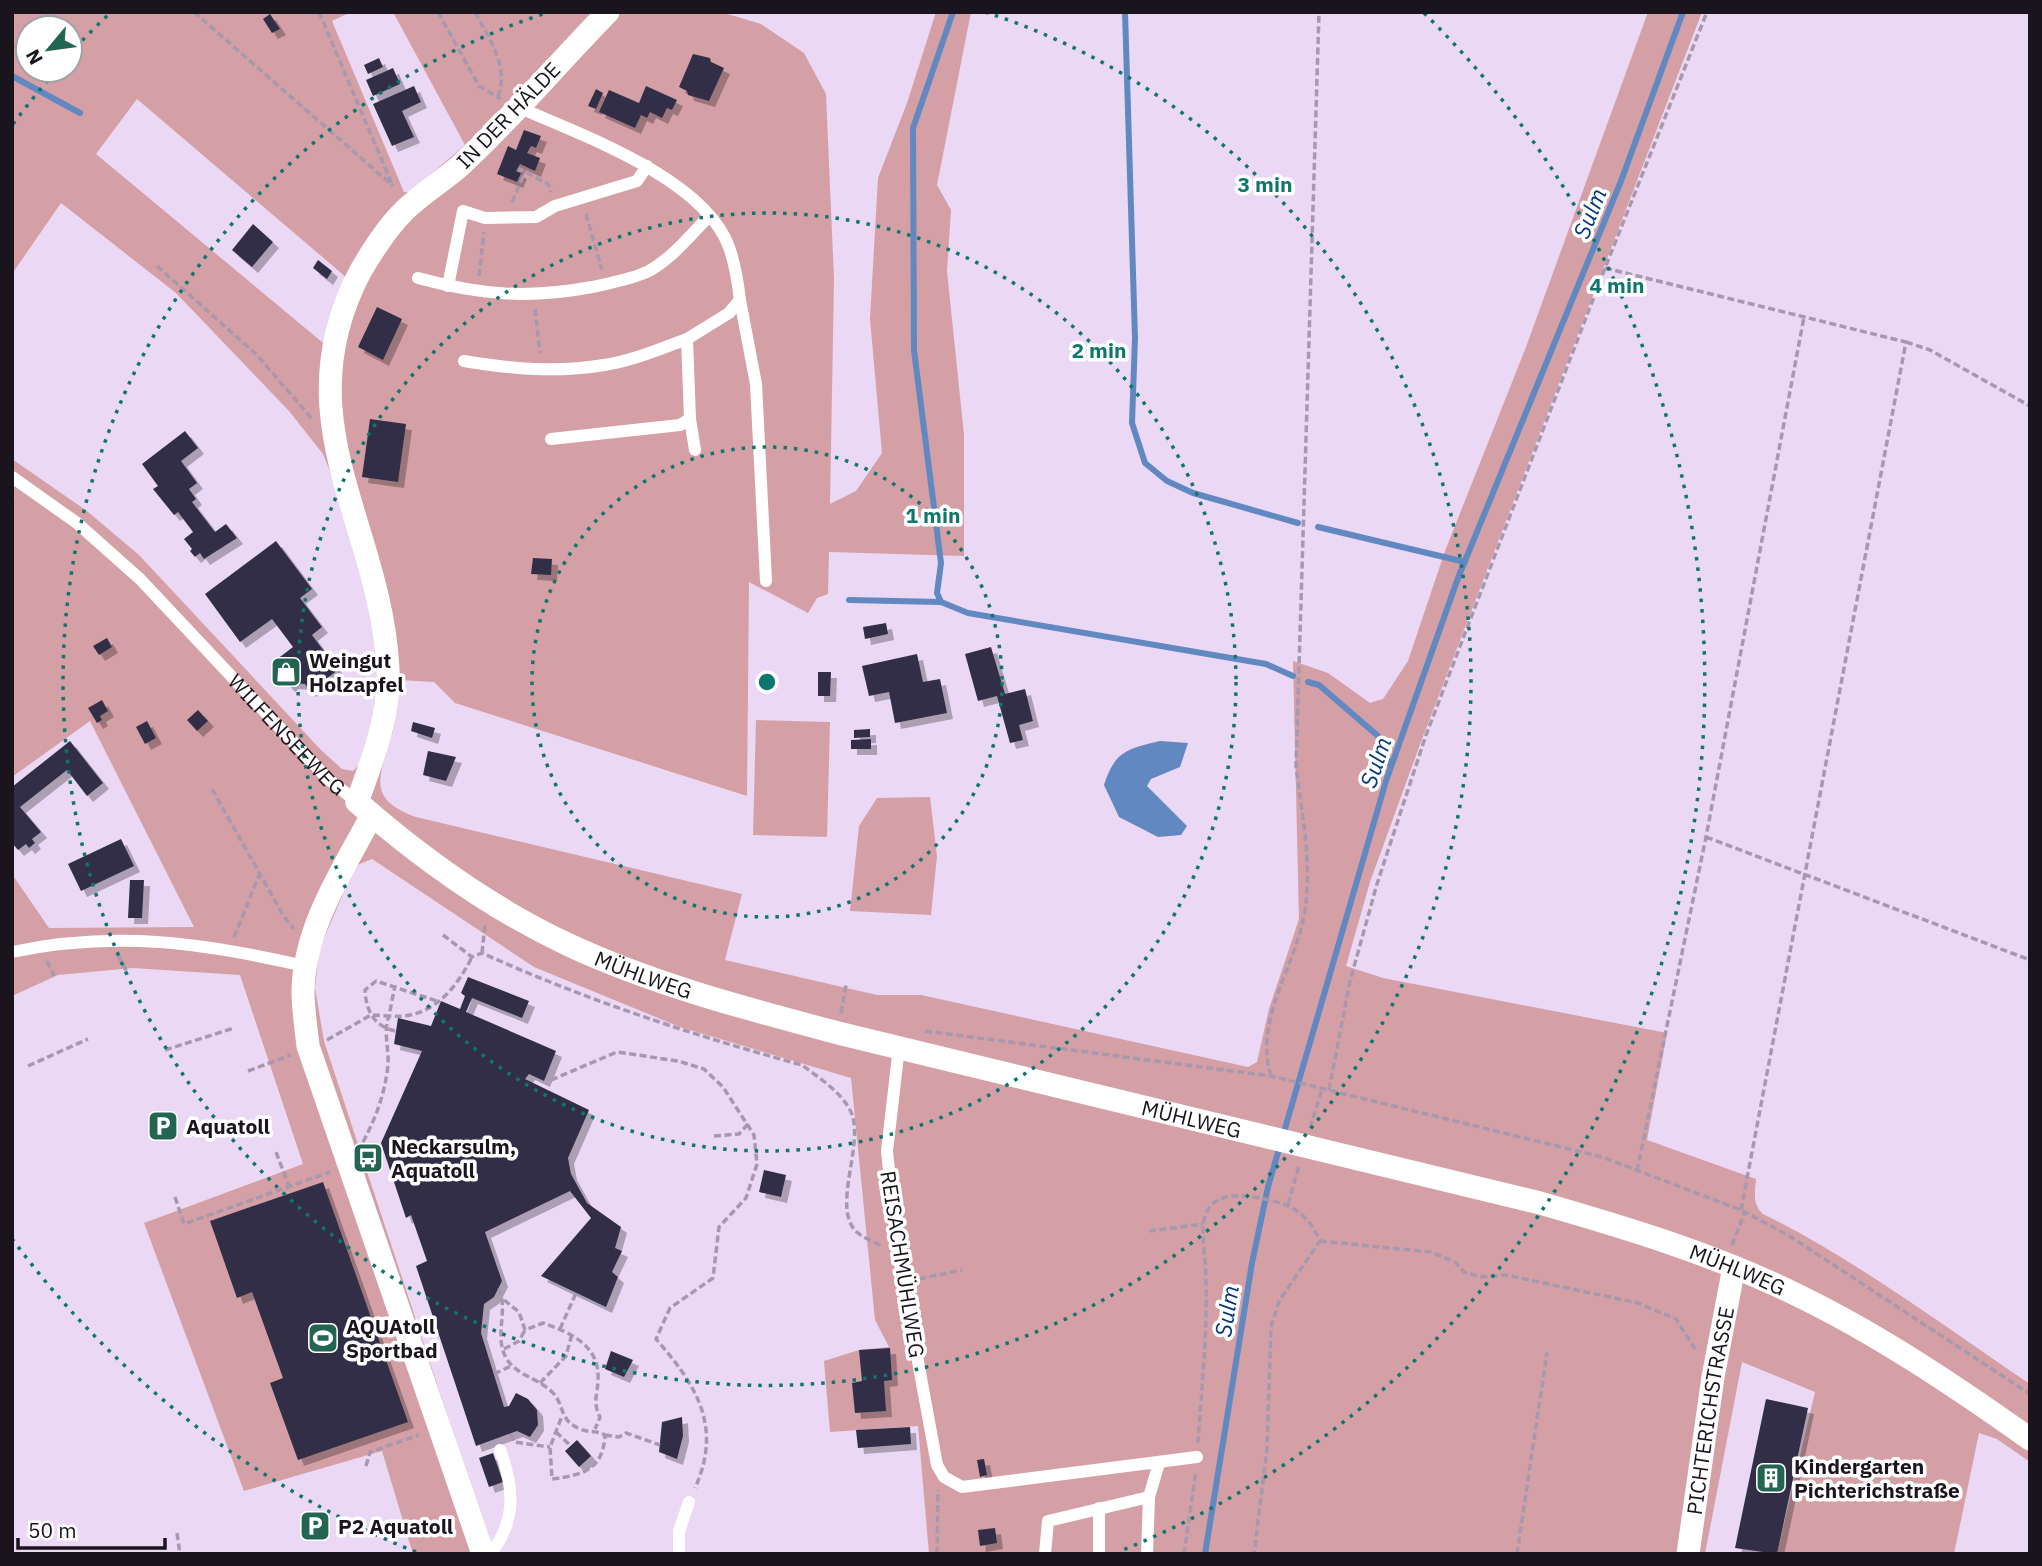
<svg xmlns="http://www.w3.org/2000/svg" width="2042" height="1566" font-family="'IBM Plex Sans',sans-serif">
	<defs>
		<filter id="shadow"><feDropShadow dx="6" dy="6" stdDeviation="0" flood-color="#0004"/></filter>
	</defs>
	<rect width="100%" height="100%" fill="#ebd8f4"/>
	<path fill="#d4a0a5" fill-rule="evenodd" d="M12,12H351L332,21L404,192H410L465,145L393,12H721L761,24L804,53L826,94L834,279L830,504L856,491L882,453L870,319L878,178L907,103L936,12H971L937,185L951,210L947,271L964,435V556L829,552L828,594L817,598L808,613L749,582L747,796L455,703L434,682L399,680C395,697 397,717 392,734C381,775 364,798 416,817L742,894L725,960L877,995H921L1248,1067L1257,1062L1269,1009L1299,919L1293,661L1328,673L1370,703L1383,699L1408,661L1445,551L1526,347L1648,12H1702L1422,739L1370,882L1346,966L1383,978L1667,1033L1647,1140L1756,1179C1755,1192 1752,1204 1763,1214C1858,1261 1942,1325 2030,1384V1462L1997,1439L1979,1433L1954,1554H1777L1815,1392L1742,1362L1705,1554H929L918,1426L830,1432L824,1361L859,1350L889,1347L875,1320L851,1078L680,1027L534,967L372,859L355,866L319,950L315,988L324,1041L493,1554H413L382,1451L244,1491L144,1223L303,1164L240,975L133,968L58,975L12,996V874L49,928L194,927L90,721L12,777V501L15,498L12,496V459L87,511L139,555L321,750L342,769L353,771L361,763L372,739L380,667L369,589L339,493L323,454L289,411L176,293L61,203L12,274ZM28,28H70V70H28ZM137,99L347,278L341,289L328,347L96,154Z
		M756,720L830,722L827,837L753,835Z
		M930,797L937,856L931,915L850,911L859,826L877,798Z"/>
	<path fill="#6188c0" d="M1160,741L1188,743L1180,767L1151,779L1147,786L1187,826L1181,835L1158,837L1119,817L1104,785C1115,751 1127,749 1160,741Z"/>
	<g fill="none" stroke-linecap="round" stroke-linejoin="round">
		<path stroke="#6188c0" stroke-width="6" d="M1125,12L1135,338L1132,423L1145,463L1167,481L1193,493L1298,523
			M12,76L80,113
			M1318,527L1465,562
			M849,600L941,602L968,613L1266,664L1293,676
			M941,602L937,593L941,563L914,350L913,128L953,12
			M1308,682L1319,685L1378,736L1391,767
			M1205,1554L1252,1263L1268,1187L1386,781L1458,578L1621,181L1683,12"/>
	</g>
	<path fill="#302f46" filter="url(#shadow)" d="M270,14L280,29L272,33L263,19Z
		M693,54L710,58L711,62L724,68L709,101L688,95L687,91L679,87Z
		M379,58L383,67L368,74L364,65Z
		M393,68L400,84L373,96L366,80Z
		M414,86L421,102L402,111L414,137L392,146L373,104Z
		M646,86L677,100L672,110L667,108L662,118L650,112L647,118L641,115L635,128L599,112L609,90L639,103Z
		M596,89L603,93L596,109L588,106Z
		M524,130L541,136L536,148L531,146L527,153L540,158L535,171L520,164L516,171L521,173L517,182L497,174L508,146L516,150Z
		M253,224L273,242L252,267L232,250Z
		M318,260L332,271L327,279L313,268Z
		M377,307L402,319L383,360L358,347Z
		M370,419L406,424L398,482L362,477Z
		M185,431L198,448L181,461L197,483L189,489L196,499L192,502L215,532L226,524L237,538L204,559L200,553L195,557L190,551L192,549L184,539L193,532L178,512L174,515L153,489L158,486L142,464Z
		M276,541L312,589L300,598L322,627L312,635L338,670L310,691L305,684L293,683L289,686L275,670L272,663L293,647L272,619L240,642L205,594Z
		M533,558L552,559L551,575L531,574Z
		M886,623L888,634L865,639L863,627Z
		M107,638L112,647L99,655L93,646Z
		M991,647L1005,694L1025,689L1033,721L1019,725L1023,740L1010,743L997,696L978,701L965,654Z
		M917,654L923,682L940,679L947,713L895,723L889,692L869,696L862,666Z
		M818,672H831L830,696H818Z
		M102,700L108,711L100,716L102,720L97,723L88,708Z
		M198,710L208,721L197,731L187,720Z
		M147,721L156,738L145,744L136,727Z
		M413,722L435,728L432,738L411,731Z
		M870,729V737L854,738V730Z
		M871,739V749H851V740Z
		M70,741L103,783L87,796L67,770L20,807L41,832L32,839L35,843L29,848L26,844L18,850L12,843V787Z
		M428,751L456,757L446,781L423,775Z
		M121,839L134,866L81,891L68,864Z
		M130,880H144L142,918H128Z
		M468,977L529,1001L522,1018L472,998L466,1012L556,1051L544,1081L529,1074L525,1079L589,1110L568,1158L571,1174L587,1203L621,1227L615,1248L622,1251L612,1272L618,1277L606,1307L541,1276L591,1218L570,1191L485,1232L502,1281L494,1297L484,1304L481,1333L504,1407L509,1406L516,1393L528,1399L537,1410L538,1425L530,1437L517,1431L476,1446L416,1266L427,1261L411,1215L406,1218L381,1143L422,1051L394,1044L398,1018L431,1026L441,1001L460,1009L465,996L461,993Z
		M764,1170L786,1175L781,1197L759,1192Z
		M323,1182L408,1422L298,1460L270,1383L283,1378L252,1292L237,1298L210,1221Z
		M890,1348L892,1380L884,1381L886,1411L855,1413L852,1383L862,1381L859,1350Z
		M611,1351L633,1360L624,1377L605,1369Z
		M1766,1399L1808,1408L1777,1554L1735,1548Z
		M682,1417L683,1436L677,1459L659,1452L662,1422Z
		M910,1427L911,1444L858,1448L856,1430Z
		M577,1440L591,1456L579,1467L565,1451Z
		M493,1453L503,1482L489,1487L479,1458Z
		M984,1459L987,1475L980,1477L977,1460Z
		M995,1528L997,1543L980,1546L978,1530Z"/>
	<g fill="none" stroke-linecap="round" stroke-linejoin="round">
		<path stroke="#a798ae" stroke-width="3.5" stroke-dasharray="7 3.5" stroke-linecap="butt" d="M194,12L393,186
			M319,12L392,184
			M438,12L479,86L501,99
			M475,12C490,41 509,65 498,97
			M519,172L520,169L548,184L551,192
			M512,202L525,172
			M586,214L602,270
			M157,266L257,355L312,419
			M1605,268L1906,342L1741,1210
			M479,276L484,232
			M535,309L540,353
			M1906,342L1930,350L2030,406
			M212,789L283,915L294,929
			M1706,837L2030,960
			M443,935L472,957L482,953C586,1000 692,1035 802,1065C818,1077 841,1092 850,1110C867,1141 829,1210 858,1233C864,1238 874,1242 882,1246
			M234,937L260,873
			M482,953L485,924
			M118,955L128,974
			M47,961L54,976
			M841,1013L846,985
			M395,1031C374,1026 366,1011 365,990L376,981L437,1001
			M925,1031L1271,1076L1602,1157L1741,1210L1788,1235L2030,1394
			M327,1040L371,1015L389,1016L395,985
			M165,1050L234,1028
			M28,1066L88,1039
			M248,1071L291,1055
			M1271,1076C1253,1019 1297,965 1305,910C1312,862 1302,814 1296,766L1319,12
			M551,1080L617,1052L678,1061L704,1069L723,1087L754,1135L757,1164L746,1198L719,1227L713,1278L670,1308L656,1339C696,1385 723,1426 695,1488
			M1329,1090L1350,981L1377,884L1426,735L1605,268L1707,12
			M1310,1128L1322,1089
			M714,1136L739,1134L748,1124
			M363,1142C376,1118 385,1093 388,1065C389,1047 383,1033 389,1016C430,1020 455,991 472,957
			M276,1152L289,1186
			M1637,1171L1706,837L1804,317
			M175,1197L184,1224L330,1172
			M1288,1204L1299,1166
			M1149,1231L1203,1224
			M1320,1241L1431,1252L1455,1262L1464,1272L1480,1277L1506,1275L1638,1303L1676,1319L1697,1352
			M1732,1245L1745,1212
			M919,1279L962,1270
			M499,1288C507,1308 498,1326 502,1347C508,1375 535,1375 552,1392C565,1404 558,1420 580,1429C588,1433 596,1430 605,1435C603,1470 583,1475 552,1479L550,1447L562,1416
			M504,1300L519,1312L525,1330L543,1323C569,1332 600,1345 598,1379C598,1394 592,1402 600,1417L595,1429
			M560,1329L576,1293
			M504,1349L519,1341L525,1330
			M494,1374L511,1366
			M540,1383L566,1356L572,1334
			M556,1432L571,1446
			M511,1434L514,1442L550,1447
			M605,1435L619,1437L626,1433L660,1445
			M1198,1443C1202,1382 1209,1320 1205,1260C1204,1244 1199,1222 1209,1208C1220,1192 1247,1195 1264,1199C1292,1204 1308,1214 1320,1241L1279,1301L1271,1327L1267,1449L1254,1554
			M366,1466L370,1452L419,1435
			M177,1533L180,1554
			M937,1554L938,1490
			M1184,1554L1196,1471
			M1517,1554L1547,1352"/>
		<g stroke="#fff" stroke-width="12">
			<path d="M518,107C581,135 704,178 729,247C735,264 738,283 740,300L729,313L687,339L690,419L695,450"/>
			<path d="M418,278C480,295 529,299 592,287C610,283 633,279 649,271C672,258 690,236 708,217"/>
			<path d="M448,286L463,211L485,218L536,217L555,206L637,181L647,166"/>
			<path d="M740,300L756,384L766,581"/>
			<path d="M464,361C511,369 557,373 604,365C632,361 660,349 687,339"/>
			<path d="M551,439L680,425L690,419"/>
			<path id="s1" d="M12,477L77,523L140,579L327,778L357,802"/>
			<path d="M12,952C116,930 204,943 305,966"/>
			<path d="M899,1047L887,1151L897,1247L937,1465L944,1477L962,1487L1197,1457"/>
			<path d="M1099,1508V1554"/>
			<path d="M490,1554C517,1521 514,1488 500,1450"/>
			<path d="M679,1554V1531L689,1502"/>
			<path d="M1045,1554L1048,1521L1149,1497"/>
			<path d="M1147,1554L1149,1497L1159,1463"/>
		</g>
		<g stroke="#fff" stroke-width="23">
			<path id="s2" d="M608,12C559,62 513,117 461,165C443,181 421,194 403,212C388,227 371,253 360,272C282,421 381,524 388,669C390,716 373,759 357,802C421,858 492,909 569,945C655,985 748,1009 838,1033L1540,1203C1627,1228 1713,1254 1795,1294C1878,1334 1955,1386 2030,1439"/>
			<path d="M372,815C343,870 304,927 303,991C303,1009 306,1028 308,1046L483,1554"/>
			<path id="s3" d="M1688,1554L1713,1377L1734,1267"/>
		</g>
	</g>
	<g fill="none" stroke="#0f766e" stroke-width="3.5" stroke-dasharray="3.5 7">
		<circle cx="767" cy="682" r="235"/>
		<circle cx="767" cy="682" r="469"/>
		<path d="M985 12A704 704 0 1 1 549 12"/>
		<path d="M416 1552A938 938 0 0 1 13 1240M13 124A938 938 0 0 1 54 73M75 48A938 938 0 0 1 110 13M1424 13A938 938 0 0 1 1118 1552"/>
	</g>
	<defs>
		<g id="shop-square" transform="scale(1.575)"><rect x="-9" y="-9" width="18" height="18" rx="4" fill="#246452" stroke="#fff"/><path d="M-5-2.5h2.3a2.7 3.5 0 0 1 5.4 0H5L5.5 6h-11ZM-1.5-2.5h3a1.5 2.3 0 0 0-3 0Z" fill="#fff"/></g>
		<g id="parking-square" transform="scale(1.575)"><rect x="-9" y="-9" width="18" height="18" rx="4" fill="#246452" stroke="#fff"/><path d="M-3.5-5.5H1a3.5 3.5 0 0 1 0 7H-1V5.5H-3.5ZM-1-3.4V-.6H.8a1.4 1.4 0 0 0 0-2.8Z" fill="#fff"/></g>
		<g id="bus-square" transform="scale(1.575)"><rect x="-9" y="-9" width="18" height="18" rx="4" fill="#246452" stroke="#fff"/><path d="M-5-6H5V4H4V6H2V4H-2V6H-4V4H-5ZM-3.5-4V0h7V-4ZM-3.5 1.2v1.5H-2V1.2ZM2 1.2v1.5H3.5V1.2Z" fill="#fff"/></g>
		<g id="stadium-square" transform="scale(1.575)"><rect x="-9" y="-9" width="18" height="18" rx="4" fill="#246452" stroke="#fff"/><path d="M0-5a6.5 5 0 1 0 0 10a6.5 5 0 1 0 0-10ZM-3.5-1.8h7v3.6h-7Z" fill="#fff"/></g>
		<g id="building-square" transform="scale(1.575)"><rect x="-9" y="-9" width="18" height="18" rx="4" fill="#246452" stroke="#fff"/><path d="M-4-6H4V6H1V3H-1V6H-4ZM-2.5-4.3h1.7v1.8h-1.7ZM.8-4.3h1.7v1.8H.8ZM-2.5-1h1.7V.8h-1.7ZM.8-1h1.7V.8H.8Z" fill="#fff"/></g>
	</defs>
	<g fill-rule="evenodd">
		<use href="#shop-square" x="286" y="672"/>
		<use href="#parking-square" x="163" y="1126"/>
		<use href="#bus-square" x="368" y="1158"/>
		<use href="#stadium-square" x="323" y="1338"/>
		<use href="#building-square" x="1771" y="1478"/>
		<use href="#parking-square" x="315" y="1526"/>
	</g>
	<g text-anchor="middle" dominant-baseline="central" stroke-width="7" stroke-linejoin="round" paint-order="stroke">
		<g font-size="21" fill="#1a141d" stroke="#fff">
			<text transform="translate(508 115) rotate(-46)">IN DER HÄLDE</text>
			<text stroke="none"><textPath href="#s1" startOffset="378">WILFENSEEWEG</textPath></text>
			<text stroke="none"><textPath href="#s2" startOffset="1244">MÜHLWEG</textPath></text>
			<text stroke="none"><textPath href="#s2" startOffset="1811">MÜHLWEG</textPath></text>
			<text transform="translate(903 1264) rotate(81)">REISACHMÜHLWEG</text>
			<text stroke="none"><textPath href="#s2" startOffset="2378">MÜHLWEG</textPath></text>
			<text stroke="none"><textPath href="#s3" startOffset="145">PICHTERICHSTRASSE</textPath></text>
		</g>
		<g font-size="21" font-weight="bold" fill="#1a141d" stroke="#fff" text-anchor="start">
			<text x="309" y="660">Weingut<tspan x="309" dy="24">Holzapfel</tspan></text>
			<text x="186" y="1126">Aquatoll</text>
			<text x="391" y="1146">Neckarsulm,<tspan x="391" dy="24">Aquatoll</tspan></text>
			<text x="346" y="1326">AQUAtoll<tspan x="346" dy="24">Sportbad</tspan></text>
			<text x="1794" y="1466">Kindergarten<tspan x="1794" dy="24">Pichterichstraße</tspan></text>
			<text x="338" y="1526">P2 Aquatoll</text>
		</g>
		<g font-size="23" font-style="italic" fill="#02387b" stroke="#fff">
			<text transform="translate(1589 213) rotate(-68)">Sulm</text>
			<text transform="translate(1375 762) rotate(-71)">Sulm</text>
			<text transform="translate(1226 1311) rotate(-81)">Sulm</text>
		</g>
	</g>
	<circle cx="767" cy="682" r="10" fill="#0f766e" stroke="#fff" stroke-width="3.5"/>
	<g font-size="21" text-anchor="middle" font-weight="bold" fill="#0f766e" stroke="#fff" stroke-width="7" stroke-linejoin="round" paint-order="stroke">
		<text x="1265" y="192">3 min</text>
		<text x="1617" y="293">4 min</text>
		<text x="1099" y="358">2 min</text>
		<text x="933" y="523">1 min</text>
	</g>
	<rect width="2042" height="1566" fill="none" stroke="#1a141d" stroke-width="28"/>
	<g transform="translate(49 49) rotate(241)"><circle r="33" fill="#ffffff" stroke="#a3a1a5" stroke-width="2"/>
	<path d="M0-5L12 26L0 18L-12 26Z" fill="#246452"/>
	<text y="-10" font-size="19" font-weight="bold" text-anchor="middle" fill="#1a141d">N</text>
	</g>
	<path d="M18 1538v10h147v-10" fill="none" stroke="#1a141d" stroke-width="3.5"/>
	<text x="28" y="1538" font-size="21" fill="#1a141d" stroke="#ffffff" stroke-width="5" paint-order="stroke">50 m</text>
</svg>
